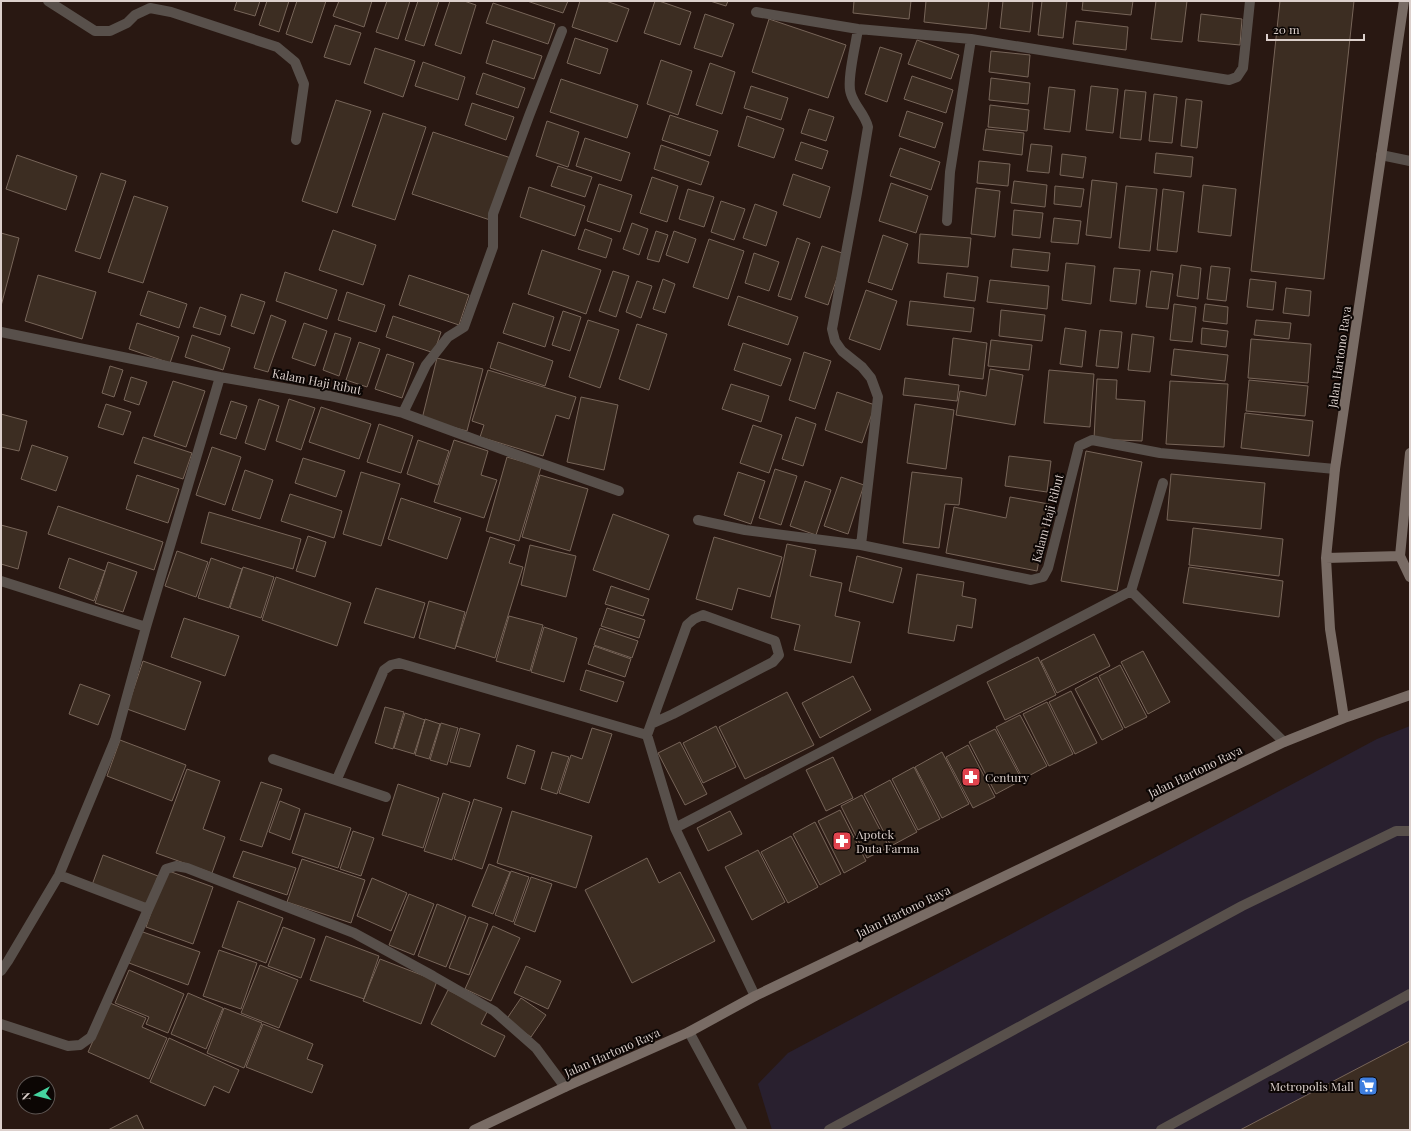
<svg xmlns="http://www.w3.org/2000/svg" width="1411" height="1131" font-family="'Playfair Display',serif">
	<rect width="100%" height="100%" fill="#291812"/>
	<path fill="#29202f" d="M1410,726V1130H772L758,1084L788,1053L1377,739Z"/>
	<path fill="#3c2d22" stroke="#776559" d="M237,1H260L255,16L234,10Z
		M267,1H289L279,32L259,25Z
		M297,1H326L312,43L286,34Z
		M339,1H372L364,27L333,16Z
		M387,1H410L398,39L376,32Z
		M418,1H439L424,46L405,40Z
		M450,1H464L476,5L461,54L435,45Z
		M527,1H568L563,13Z
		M580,1H606L629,9L617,42L572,27Z
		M655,1H659L691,12L680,45L644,33Z
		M710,1H728L726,6Z
		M854,1H911L909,19L853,13Z
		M926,1H989L986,29L924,22Z
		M1003,1H1033L1030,32L1000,28Z
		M1042,1H1067L1063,38L1038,35Z
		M1083,1H1133L1131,15L1082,10Z
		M1156,1H1187L1182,42L1151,39Z
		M1280,1H1354L1324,279L1251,271Z
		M493,3L555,24L548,44L486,23Z
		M705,14L734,24L722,57L694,48Z
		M1201,14L1242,19L1240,45L1198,41Z
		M769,19L846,45L828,98L752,72Z
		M1076,21L1128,27L1126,50L1073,44Z
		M335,25L361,33L350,65L324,57Z
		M575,38L608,49L600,74L567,63Z
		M493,40L542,56L534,79L486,63Z
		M917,40L959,55L951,79L908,64Z
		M880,47L902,54L887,102L865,94Z
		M375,48L415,61L403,97L364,83Z
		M991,51L1030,55L1028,77L989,72Z
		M661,60L692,71L678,115L647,104Z
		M423,62L465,77L458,100L415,86Z
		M710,63L735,72L722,114L696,105Z
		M483,73L525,88L518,108L476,94Z
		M912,76L953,90L946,113L904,99Z
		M991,78L1030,83L1028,104L989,100Z
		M561,79L638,105L627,138L550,112Z
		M751,86L788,98L781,120L744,108Z
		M1091,86L1118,89L1113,133L1086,130Z
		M1049,87L1075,90L1070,132L1044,129Z
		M1125,90L1146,92L1141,140L1120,138Z
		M1154,94L1177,97L1172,143L1149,141Z
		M1186,99L1202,101L1197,148L1181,146Z
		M336,100L371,111L337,213L302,201Z
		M472,103L514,117L506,140L465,125Z
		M990,105L1029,110L1027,131L988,127Z
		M809,109L834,117L826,141L801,133Z
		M907,111L943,123L935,148L899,136Z
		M383,113L426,127L395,220L352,206Z
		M670,115L718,131L710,156L662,140Z
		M747,116L784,129L774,158L738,146Z
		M547,121L579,132L568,167L536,156Z
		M986,129L1024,133L1022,155L983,150Z
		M433,132L511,158L490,220L412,194Z
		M585,138L630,153L621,181L576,166Z
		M801,142L828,151L822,169L795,160Z
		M1031,144L1052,146L1049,173L1027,171Z
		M661,145L709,162L701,185L654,169Z
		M900,148L940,162L931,190L890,176Z
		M1156,153L1193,157L1191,177L1154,173Z
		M1062,154L1086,157L1083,178L1060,175Z
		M17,155L77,176L66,210L6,189Z
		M979,161L1010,164L1008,186L977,183Z
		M558,166L592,177L585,197L551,186Z
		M101,173L126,181L100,259L75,251Z
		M793,174L830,187L820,218L783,205Z
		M652,177L678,186L667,222L640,213Z
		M1092,180L1117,183L1111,238L1086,235Z
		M1014,181L1047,185L1045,207L1011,203Z
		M891,183L928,196L916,233L879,221Z
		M599,184L632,195L620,232L587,221Z
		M1203,185L1236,189L1231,236L1198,232Z
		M1055,186L1084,189L1081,207L1054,204Z
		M1126,186L1157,189L1150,251L1119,248Z
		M529,187L585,206L575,236L520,217Z
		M976,188L1000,191L995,237L971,234Z
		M688,189L714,197L704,227L679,219Z
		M1163,189L1184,192L1177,252L1157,250Z
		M134,196L168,207L143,283L108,272Z
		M721,201L745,209L734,240L711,232Z
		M755,204L777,212L766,246L743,238Z
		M1014,210L1043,213L1040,238L1012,235Z
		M1054,218L1081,221L1078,244L1051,242Z
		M632,223L648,229L639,255L623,249Z
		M585,229L612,239L606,258L578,249Z
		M333,230L376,245L363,285L319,270Z
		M656,231L668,235L659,262L647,259Z
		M674,231L696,239L688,263L666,255Z
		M1,233L19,238L1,306Z
		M920,234L971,238L968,267L918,263Z
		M883,235L908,244L892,290L868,282Z
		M797,238L810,243L791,300L778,296Z
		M709,239L744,251L728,299L693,287Z
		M822,246L845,254L828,305L805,297Z
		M1013,249L1050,253L1048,271L1011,267Z
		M542,250L601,270L586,314L528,294Z
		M754,253L779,262L769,291L745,283Z
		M1066,263L1095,266L1091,304L1062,300Z
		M1181,265L1201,268L1198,299L1177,296Z
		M1211,266L1230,268L1226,301L1207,299Z
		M1114,268L1140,270L1136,304L1110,301Z
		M613,271L629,276L616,317L599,311Z
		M1151,271L1173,274L1168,309L1146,307Z
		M285,272L337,290L327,319L276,301Z
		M947,273L978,277L975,301L944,297Z
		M38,275L96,292L82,339L25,321Z
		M409,275L469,295L459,325L399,305Z
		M663,279L675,284L665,313L653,309Z
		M1250,279L1276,282L1273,310L1247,307Z
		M990,280L1049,286L1047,309L987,302Z
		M637,281L652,286L641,318L626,312Z
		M1286,288L1311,291L1309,316L1283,313Z
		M866,290L897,301L880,350L849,339Z
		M148,291L187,304L179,328L140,315Z
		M347,292L385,305L376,332L338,320Z
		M241,294L265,302L254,334L231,326Z
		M738,296L798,317L788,345L728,325Z
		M910,301L974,308L971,332L907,325Z
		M513,303L554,317L545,347L503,333Z
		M1174,304L1196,307L1192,342L1170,340Z
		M1205,304L1228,307L1227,324L1203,321Z
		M200,307L226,316L220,335L193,327Z
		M1001,310L1045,315L1042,341L999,336Z
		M563,311L581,317L570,351L552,345Z
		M271,315L286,321L268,372L254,368Z
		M393,316L441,332L434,353L386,337Z
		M588,320L619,330L600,388L569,377Z
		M1256,320L1291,323L1289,339L1254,335Z
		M137,323L179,337L170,363L129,349Z
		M304,323L327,331L315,366L292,358Z
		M637,324L667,334L649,390L619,379Z
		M1065,328L1086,331L1082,367L1060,364Z
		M1202,328L1228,331L1226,347L1201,344Z
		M1100,330L1122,332L1118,368L1096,366Z
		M335,333L351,338L339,376L323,370Z
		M1132,334L1154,337L1150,372L1128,370Z
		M192,335L230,348L223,370L185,357Z
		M953,338L987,343L983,379L949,375Z
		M1251,339L1311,344L1308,383L1248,378Z
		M991,340L1032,345L1029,370L988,366Z
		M359,342L380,349L367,387L346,380Z
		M498,342L553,361L545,386L490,368Z
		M743,343L791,359L781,386L734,370Z
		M1174,349L1228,355L1225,381L1171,375Z
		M804,352L831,361L815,409L789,400Z
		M387,354L414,363L402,398L375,389Z
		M437,358L483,369L467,431L422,419Z
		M110,366L123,370L114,397L102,393Z
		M990,369L1023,375L1015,425L956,415L960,391L986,396Z
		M488,370L576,397L569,419L556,415L543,456L480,437L484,425L472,421Z
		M1049,370L1094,374L1090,427L1044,423Z
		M131,377L147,382L139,405L124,400Z
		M905,378L959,385L957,401L903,395Z
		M1097,379L1117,380L1116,399L1145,401L1142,441L1094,439Z
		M1249,380L1308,386L1305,416L1246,411Z
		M173,381L205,391L186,447L154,436Z
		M1170,381L1228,384L1224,447L1166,444Z
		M731,384L769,396L761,422L722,409Z
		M837,392L875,405L862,443L825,430Z
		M581,397L618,405L604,470L567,462Z
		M259,399L279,406L265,450L245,443Z
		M289,399L315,408L301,450L276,441Z
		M231,401L247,406L236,439L220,434Z
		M106,404L131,412L123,435L98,427Z
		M915,404L954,410L946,469L907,463Z
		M321,407L371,424L359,459L309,442Z
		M1245,413L1313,421L1309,456L1241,448Z
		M1,414L27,421L19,451L1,447Z
		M796,417L816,424L803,466L782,459Z
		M379,424L413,436L401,473L367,462Z
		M753,425L782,435L769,473L740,463Z
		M143,437L192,453L183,479L134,463Z
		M418,440L449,451L438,485L407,474Z
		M454,440L488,451L481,475L497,480L484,518L434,502Z
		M32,445L68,457L56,491L21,479Z
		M212,447L241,457L225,505L196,495Z
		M1086,451L1142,462L1117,591L1061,581Z
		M1009,456L1051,461L1047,492L1005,486Z
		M507,457L541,467L519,541L486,531Z
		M303,458L345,471L336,497L295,483Z
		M775,469L797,476L781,525L759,518Z
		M245,470L273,480L260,519L232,510Z
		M361,472L400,484L381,546L343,534Z
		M738,472L765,481L751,524L724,515Z
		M912,472L962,478L959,505L945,504L939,548L903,543Z
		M1171,474L1265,483L1261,529L1167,520Z
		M137,475L179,489L168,523L126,509Z
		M540,475L588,489L570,551L522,537Z
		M841,477L864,485L848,534L824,526Z
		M805,481L831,490L816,535L790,526Z
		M290,494L342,511L334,538L281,521Z
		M1010,497L1049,504L1037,571L946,553L954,507L1006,518Z
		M401,498L461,518L447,559L388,539Z
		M58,506L163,542L154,570L48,534Z
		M209,512L301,539L293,569L201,543Z
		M613,514L669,535L649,590L593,570Z
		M1,525L27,532L18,569L1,564Z
		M1193,528L1283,539L1279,576L1189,565Z
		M308,536L326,542L315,577L296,571Z
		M490,537L515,545L509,563L523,567L495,658L456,646Z
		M714,537L782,557L770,597L738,588L732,610L696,599Z
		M787,544L816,550L810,576L842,583L835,616L860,622L851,663L794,650L800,625L771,618Z
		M530,545L576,556L566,597L521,585Z
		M177,551L208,562L196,597L165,586Z
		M857,556L902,568L893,603L849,591Z
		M69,558L105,571L94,601L59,588Z
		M211,558L242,569L229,608L198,598Z
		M108,562L137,572L123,612L95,603Z
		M243,567L274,577L261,618L230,608Z
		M1189,567L1283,581L1279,617L1183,603Z
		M917,574L964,582L962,596L976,599L972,628L957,625L954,641L908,633Z
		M276,577L351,603L337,646L262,620Z
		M611,586L649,599L643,616L605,604Z
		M376,588L425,603L414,638L364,623Z
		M429,601L465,612L455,649L419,638Z
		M607,608L645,620L639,638L601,626Z
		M509,616L543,625L530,671L496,661Z
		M184,618L239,636L225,676L171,657Z
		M544,627L577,638L564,682L531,672Z
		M600,628L638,641L632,658L594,645Z
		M1094,634L1110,666L1057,693L1041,661Z
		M594,646L631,659L625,677L588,664Z
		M1143,651L1170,702L1148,714L1121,662Z
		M1038,657L1056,695L1005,720L987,682Z
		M143,661L201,682L185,730L127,709Z
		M1120,665L1147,717L1125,728L1099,676Z
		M586,670L624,682L617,702L580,690Z
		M853,676L871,710L820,738L802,703Z
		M1097,677L1123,729L1102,740L1075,689Z
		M80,684L110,695L98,725L69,714Z
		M1071,691L1097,743L1075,754L1049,702Z
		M787,692L814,745L745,779L719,727Z
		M1047,702L1073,754L1049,766L1023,714Z
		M385,707L404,712L393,749L375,743Z
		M405,713L425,720L414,754L394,748Z
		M1020,715L1047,766L1023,779L996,727Z
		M425,719L440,724L429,759L415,755Z
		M441,723L458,728L447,765L430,760Z
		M716,726L736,767L703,783L683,743Z
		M460,728L480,734L470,767L450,762Z
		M592,728L612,734L589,803L559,793L571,755L582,759Z
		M995,729L1022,780L996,794L969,742Z
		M120,740L186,765L172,801L107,776Z
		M680,742L707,794L685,805L658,753Z
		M517,745L535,751L525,784L507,778Z
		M968,745L995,797L973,808L946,757Z
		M552,752L569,757L557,794L541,789Z
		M942,752L969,804L942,818L915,767Z
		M833,757L853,798L826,811L806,770Z
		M914,767L940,819L918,830L892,779Z
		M187,769L220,781L203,829L225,837L212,873L156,853Z
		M890,780L917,832L891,846L864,794Z
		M261,782L282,789L262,847L240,840Z
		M398,784L439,798L423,848L382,835Z
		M443,793L470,802L452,860L424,851Z
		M862,795L889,847L867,858L841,806Z
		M474,799L502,808L482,869L454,859Z
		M280,801L300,809L290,840L269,832Z
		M840,810L866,861L844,873L818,821Z
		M512,811L592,836L576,888L497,863Z
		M730,811L742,834L708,851L697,828Z
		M305,813L351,828L338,868L292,853Z
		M815,822L841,874L820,885L793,834Z
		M353,831L374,838L361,876L340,869Z
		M791,836L818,887L788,903L761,852Z
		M758,850L785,902L752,920L725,867Z
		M243,851L296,868L287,895L233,877Z
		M103,855L158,876L147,905L92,885Z
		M647,858L659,883L680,872L715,941L632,983L585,890Z
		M302,859L365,880L351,923L287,902Z
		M489,864L510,872L493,914L472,906Z
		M166,870L213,887L193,944L146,927Z
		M511,871L529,877L513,922L495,915Z
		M531,877L552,884L535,932L514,924Z
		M372,878L407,893L391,931L357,916Z
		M409,894L434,904L414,955L389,945Z
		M238,901L283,918L266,963L222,947Z
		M437,904L466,916L446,967L418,956Z
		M469,917L488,924L469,975L449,968Z
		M493,926L520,938L491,1001L465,989Z
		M283,927L315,939L301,978L268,966Z
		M140,931L200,952L188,985L129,963Z
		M326,936L379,956L364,999L310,980Z
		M219,950L257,963L241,1009L203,996Z
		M380,959L437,981L421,1024L363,1001Z
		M260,965L298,980L279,1028L241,1013Z
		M526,966L561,981L548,1009L514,993Z
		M129,970L184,994L168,1033L146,1024L149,1017L115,1003Z
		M448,990L488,1010L481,1024L505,1036L495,1057L431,1024Z
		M188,993L223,1008L206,1049L171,1034Z
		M521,998L546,1015L531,1037L506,1020Z
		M110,1003L146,1018L142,1027L167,1038L149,1079L88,1052Z
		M224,1008L262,1023L244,1068L207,1053Z
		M263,1024L313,1044L307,1059L323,1065L312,1093L246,1067Z
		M169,1038L239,1070L229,1093L214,1086L205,1106L150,1082Z
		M1410,1041V1130H1240Z
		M137,1115L144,1130H108Z"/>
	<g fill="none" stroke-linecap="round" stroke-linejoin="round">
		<path stroke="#58504b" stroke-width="10" d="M1381,155L1410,161
			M689,1032L742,1130
			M829,1130L1242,906L1396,831H1410
			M1161,1130L1410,994"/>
		<path stroke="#58504b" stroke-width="10" d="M48,1L95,31H110L127,23L135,15L150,8L171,12L277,47L295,62L304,84L296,140
			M756,12L858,29L971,39L1229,80L1237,77L1243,68L1250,1
			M858,29C856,44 846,82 851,94C855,107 865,114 868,127L857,193L832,329L835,341L842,351L862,367L871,378L878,397L861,545
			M947,221L950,172L971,39
			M1,332L220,377L330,396L403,413L523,457L619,491
			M403,413L426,365L448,337L464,327L493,247V214L529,116L562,31
			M698,520L745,530L861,545L1031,580L1043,577L1048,568L1079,446L1092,440L1160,453L1335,469
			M1,581L146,627
			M1131,591L1284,742
			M647,735L687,625L694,619L703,615L775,641L779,655L773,662L673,714L651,724
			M273,759L386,797
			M337,779L384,670L391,665L399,663L647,735L675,828L755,996
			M675,828L1131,591L1163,483
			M59,875L148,909
			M1,971L8,961L59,875L115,740L146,627L220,377
			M1,1024L68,1046L80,1045L91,1037L166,869L176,866L187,868L354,933L433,976L494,1011L536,1048L565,1087"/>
		<path stroke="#796c65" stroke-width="10" d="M1410,453L1400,556L1410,577
			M1326,558L1400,556
			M1344,718L1330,629L1326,558L1335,469L1404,1
			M474,1130L565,1087L689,1032L755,996L1284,742L1344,718L1410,695"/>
	</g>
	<defs>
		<g id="pharmacy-square" transform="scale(1)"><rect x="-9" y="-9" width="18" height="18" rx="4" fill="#e0444e" stroke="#0c0604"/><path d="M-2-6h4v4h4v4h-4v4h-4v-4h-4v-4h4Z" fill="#fff"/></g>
		<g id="supermarket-square" transform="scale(1)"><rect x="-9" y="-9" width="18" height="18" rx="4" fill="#3f7fe0" stroke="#0c0604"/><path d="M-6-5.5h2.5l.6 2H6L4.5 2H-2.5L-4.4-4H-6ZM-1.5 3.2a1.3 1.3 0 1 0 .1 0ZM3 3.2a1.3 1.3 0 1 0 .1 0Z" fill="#fff"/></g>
	</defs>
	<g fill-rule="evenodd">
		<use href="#pharmacy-square" x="971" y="777"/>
		<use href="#pharmacy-square" x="842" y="841"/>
		<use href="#supermarket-square" x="1368" y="1086"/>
	</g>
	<g text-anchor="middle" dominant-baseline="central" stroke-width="4" stroke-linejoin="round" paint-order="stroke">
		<g font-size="12" fill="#dcd0cc" stroke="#0c0604">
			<text transform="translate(1339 357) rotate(-82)">Jalan Hartono Raya</text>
			<text transform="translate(317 381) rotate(11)">Kalam Haji Ribut</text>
			<text transform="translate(1047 518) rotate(-75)">Kalam Haji Ribut</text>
			<text transform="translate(1195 771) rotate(-26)">Jalan Hartono Raya</text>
			<text transform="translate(903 911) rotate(-26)">Jalan Hartono Raya</text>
			<text transform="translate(612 1052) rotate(-24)">Jalan Hartono Raya</text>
		</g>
		<g font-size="12" fill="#dcd0cc" stroke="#0c0604" text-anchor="start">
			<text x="985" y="777">Century</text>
			<text x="856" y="834">Apotek<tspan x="856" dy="14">Duta Farma</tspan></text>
			<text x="1354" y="1086" text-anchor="end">Metropolis Mall</text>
		</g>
	</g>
	<rect width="1411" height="1131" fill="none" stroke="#dcd0cc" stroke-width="4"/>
	<g transform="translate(36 1095) rotate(263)"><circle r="19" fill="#0c0604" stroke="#5f5754"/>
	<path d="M0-3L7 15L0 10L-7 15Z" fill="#45d49f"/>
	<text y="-6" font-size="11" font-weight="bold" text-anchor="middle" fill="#dcd0cc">N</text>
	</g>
	<path d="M1267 34v6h97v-6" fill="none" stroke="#dcd0cc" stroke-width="2"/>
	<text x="1273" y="34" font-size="12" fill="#dcd0cc" stroke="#0c0604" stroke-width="3" paint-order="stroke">20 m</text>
</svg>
